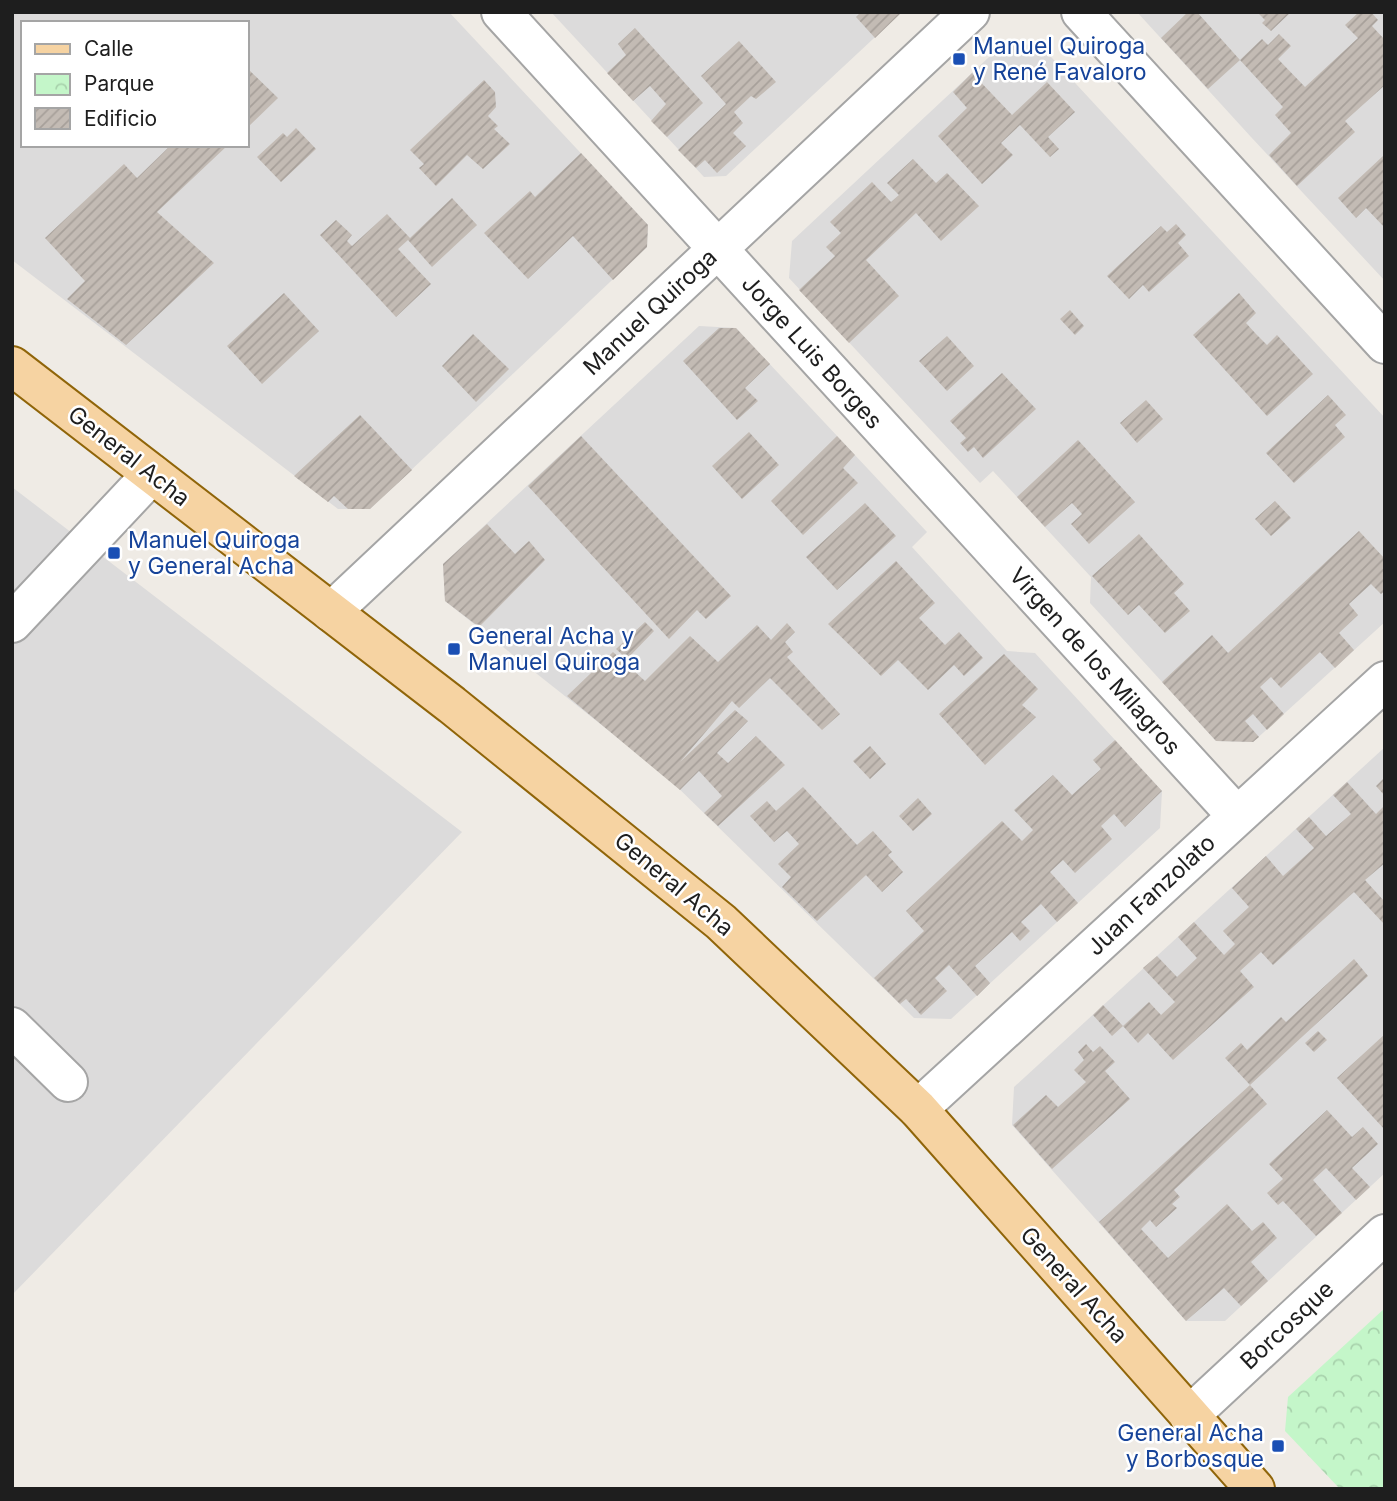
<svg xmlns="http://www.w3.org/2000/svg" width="1397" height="1501" font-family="Inter,sans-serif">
	<defs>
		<pattern id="park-crowns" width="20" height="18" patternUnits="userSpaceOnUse" patternTransform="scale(1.75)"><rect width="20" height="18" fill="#c4f6c9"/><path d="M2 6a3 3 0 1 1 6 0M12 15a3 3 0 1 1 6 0" fill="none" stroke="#a8d2ac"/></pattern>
		<pattern id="building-hatch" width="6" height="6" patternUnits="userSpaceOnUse" patternTransform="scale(1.75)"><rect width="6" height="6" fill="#c3bbb4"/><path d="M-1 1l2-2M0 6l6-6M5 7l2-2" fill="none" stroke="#a7a09a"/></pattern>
	</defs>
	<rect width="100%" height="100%" fill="#efebe5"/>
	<path fill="#dcdbdb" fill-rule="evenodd" d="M12,12H449L648,225L647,247L370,509H338L12,260ZM23,23H247V145H23Z
		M551,12H902L726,176L704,177Z
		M1137,12H1385V281L1251,137Z
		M1003,44L1040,45L1385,418V622L1253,742L1216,741L1090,603L1091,577L993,471L980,483L789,278L792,241Z
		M699,326L736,328L927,532L912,547L1007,651L1035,653L1162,791L1160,828L951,1019L914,1018L666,776L445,601L443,564Z
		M12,487L462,832L12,1295Z
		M1385,747V1173L1225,1321H1186L1012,1125L1014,1087Z"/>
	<path fill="url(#park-crowns)" d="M1385,1308V1489H1340L1285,1431L1288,1397Z"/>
	<path fill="url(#building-hatch)" d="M861,12H902L875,38L856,17Z
		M1188,12H1197L1240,60L1208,89L1161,38Z
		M1257,12H1291L1271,31L1262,23L1265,20Z
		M1359,12H1371L1378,20L1372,26L1385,40V85L1345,121L1355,132L1297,186L1269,155L1291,133L1275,115L1283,107L1240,60L1262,39L1268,45L1279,34L1291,46L1278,59L1305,87L1358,38L1345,25Z
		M635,28L703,103L667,137L651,121L666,104L650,86L633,101L607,73L626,55L618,44Z
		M739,41L776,82L756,99L751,96L734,112L743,123L733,133L746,146L717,173L705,160L696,168L678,150L726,104L701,76Z
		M249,70L278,98L247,128V73Z
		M972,73L1012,115L1047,82L1075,112L1048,137L1059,149L1050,157L1020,125L1001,143L1013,155L982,184L938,136L967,108L953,92Z
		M484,80L495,92L496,107L488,116L498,126L494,129L510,144L483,169L467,155L436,186L419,168L424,164L410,150Z
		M296,128L316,149L281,182L257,157L283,133L287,137Z
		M171,145H228L157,212L214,263L126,345L67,299L85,281L45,238L124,164L137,178Z
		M581,153L648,225L647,247L613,280L573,236L528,279L484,233L530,191L535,197Z
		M1383,156L1385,158V228L1366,208L1356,218L1338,198Z
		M913,159L936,183L947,173L979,206L941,241L916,213L866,260L899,296L849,343L799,290L835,256L826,247L841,233L830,222L872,182L891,202L899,195L887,183Z
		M452,198L477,225L432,267L408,240L398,249L431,284L396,317L320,235L336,220L352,235L347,241L352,246L387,214L410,238Z
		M1176,224L1186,235L1178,243L1189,256L1149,292L1143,285L1129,299L1107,276L1161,226L1167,232Z
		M284,293L319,331L262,384L227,346Z
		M1239,293L1256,313L1246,323L1256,334L1267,345L1277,335L1313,374L1267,416L1193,335Z
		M1070,310L1084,326L1075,335L1060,319Z
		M719,328H736L770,364L745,388L758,401L737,420L683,361Z
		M473,334L509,369L476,402L442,366Z
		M947,336L974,366L947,391L919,361Z
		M1002,373L1036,409L983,458L974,447L968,452L960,443L966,438L950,421Z
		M1328,395L1346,415L1335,425L1345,437L1294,483L1266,453Z
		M1146,400L1163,419L1137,443L1120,423Z
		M360,415L412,470L370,509H348L334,496L328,502L294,476Z
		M749,432L779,465L742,499L712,466Z
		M581,436L731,596L706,619L697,610L669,639L528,486Z
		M837,436L855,455L843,468L858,483L803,535L771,501Z
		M1078,440L1135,502L1089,544L1071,524L1082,514L1072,503L1045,527L1017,497Z
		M1275,501L1291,518L1271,536L1255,519Z
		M865,503L896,536L837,590L806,557Z
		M487,524L515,554L529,541L545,560L479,627L445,601L443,564Z
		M1359,531L1385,559V591L1381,594L1371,584L1349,604L1358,615L1339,633L1354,650L1335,668L1320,652L1281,688L1271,677L1260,687L1284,714L1267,730L1253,714L1245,721L1259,737L1253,742L1216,741L1162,682L1212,635L1228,653Z
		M1139,534L1184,584L1174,593L1190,611L1165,633L1139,605L1128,615L1092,576Z
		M896,561L935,603L919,618L945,645L959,632L983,658L964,676L954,665L928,690L898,660L881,676L828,624Z
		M645,622L654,631L627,659L616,649Z
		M787,623L795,632L785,642L793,652L787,657L840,714L822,730L770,678L739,708L732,701L680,762L735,710L748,721L717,753L728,763L756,736L785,765L718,826L704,813L722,796L699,771L680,790L567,696L613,652L645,681L690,636L718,662L757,625L771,640Z
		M1004,654L1038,689L1022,705L1036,717L985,765L939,714Z
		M1115,740L1162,791L1125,827L1114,814L1101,826L1112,839L1075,873L1063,860L1050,872L1078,903L1057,922L1041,904L1021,922L1030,931L1020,941L1012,932L975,966L990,983L977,996L949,965L935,978L947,991L921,1015L906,999L900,1004L874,978L924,931L906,911L1002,821L1022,841L1033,830L1014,810L1053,775L1072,795L1101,769L1093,760Z
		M870,746L886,764L870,779L853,761Z
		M1385,777V796L1376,786Z
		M1347,782L1376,814L1385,805V863L1365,880L1385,902V925L1354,892L1273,965L1261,952L1240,971L1254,987L1173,1060L1148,1033L1138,1043L1123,1026L1112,1036L1093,1015L1103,1005L1123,1026L1149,1002L1161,1015L1175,1002L1143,968L1157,956L1177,977L1197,958L1178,937L1194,922L1224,955L1235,944L1223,931L1249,907L1232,888L1266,856L1283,876L1314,848L1296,829L1309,817L1326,836L1351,814L1333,795Z
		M803,787L857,845L873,831L892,852L888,855L903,872L882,892L866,875L817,921L782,887L791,877L778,864L799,844L787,831L774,842L750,816L767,801L776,811Z
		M918,798L932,814L913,831L899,816Z
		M1354,959L1368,976L1250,1085L1225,1058L1241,1043L1247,1050L1281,1017L1286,1022Z
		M1318,1031L1327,1040L1314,1052L1305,1043Z
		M1385,1034V1130L1337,1078Z
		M1086,1044L1093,1052L1100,1046L1115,1062L1105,1071L1130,1099L1052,1169L1013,1125L1046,1095L1058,1107L1086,1082L1074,1070L1084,1060L1078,1052Z
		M1250,1085L1267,1104L1174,1190L1180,1197L1172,1204L1177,1208L1156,1227L1150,1220L1141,1229L1168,1258L1227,1204L1252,1231L1263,1222L1277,1238L1251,1262L1268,1281L1241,1306L1224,1288L1186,1321L1099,1222Z
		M1327,1110L1352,1137L1363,1127L1378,1144L1352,1168L1370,1187L1356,1200L1326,1168L1313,1180L1342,1213L1316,1236L1283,1201L1278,1205L1267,1193L1283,1179L1269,1164Z"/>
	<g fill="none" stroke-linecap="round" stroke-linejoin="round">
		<g stroke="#a5a5a5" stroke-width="42">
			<path id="minor" d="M501,12L1237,816
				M1081,12L1385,344
				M331,612L970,12
				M12,623L152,474
				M12,1027L68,1082
				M918,1109L1385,681
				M1189,1416L1385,1234"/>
		</g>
		<g stroke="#906509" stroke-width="42">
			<path id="major" d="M12,366L452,705L721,922L918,1109L1255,1489"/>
		</g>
		<use href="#minor" stroke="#fff" stroke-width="38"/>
		<use href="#major" stroke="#f6d3a2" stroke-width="38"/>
	</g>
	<g fill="#1a4fb4" stroke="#fff" stroke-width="2.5">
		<rect x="952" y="52" width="14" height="14" rx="3.5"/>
		<rect x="107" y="546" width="14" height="14" rx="3.5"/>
		<rect x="447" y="642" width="14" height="14" rx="3.5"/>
		<rect x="1271" y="1439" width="14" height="14" rx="3.5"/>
	</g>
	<g text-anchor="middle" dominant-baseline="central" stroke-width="5" stroke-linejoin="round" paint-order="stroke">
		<g font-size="23" fill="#164399" stroke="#fff" text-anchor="start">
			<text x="973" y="46">Manuel Quiroga<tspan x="973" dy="26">y René Favaloro</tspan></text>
			<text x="128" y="540">Manuel Quiroga<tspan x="128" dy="26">y General Acha</tspan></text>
			<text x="468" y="636">General Acha y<tspan x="468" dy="26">Manuel Quiroga</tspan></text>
			<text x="1264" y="1433" text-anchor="end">General Acha<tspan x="1264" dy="26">y Borbosque</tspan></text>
		</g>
		<g font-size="23" fill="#1e1e1e" stroke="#fff">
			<text transform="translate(650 312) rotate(-43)">Manuel Quiroga</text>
			<text transform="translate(812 352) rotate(48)">Jorge Luis Borges</text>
			<text transform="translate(129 456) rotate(38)">General Acha</text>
			<text transform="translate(1095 661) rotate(48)">Virgen de los Milagros</text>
			<text transform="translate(674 884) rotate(40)">General Acha</text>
			<text transform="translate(1151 895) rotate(-43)">Juan Fanzolato</text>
			<text transform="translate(1074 1285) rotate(48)">General Acha</text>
			<text transform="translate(1287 1325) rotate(-43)">Borcosque</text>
		</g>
	</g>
	<rect width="1397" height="1501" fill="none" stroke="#1e1e1e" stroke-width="28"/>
	<rect x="21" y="21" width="228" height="126" fill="#ffffff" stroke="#a5a5a5" stroke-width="2"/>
	<rect x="35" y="44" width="35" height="10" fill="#f6d3a2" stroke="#a5a5a5" stroke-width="2"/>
	<text x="84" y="56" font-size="21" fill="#1e1e1e">Calle</text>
	<rect x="35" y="74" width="35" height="21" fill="url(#park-crowns)" stroke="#a5a5a5" stroke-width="2"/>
	<text x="84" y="91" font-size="21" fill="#1e1e1e">Parque</text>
	<rect x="35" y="108" width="35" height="21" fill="url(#building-hatch)" stroke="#a5a5a5" stroke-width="2"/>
	<text x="84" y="126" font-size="21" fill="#1e1e1e">Edificio</text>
</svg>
